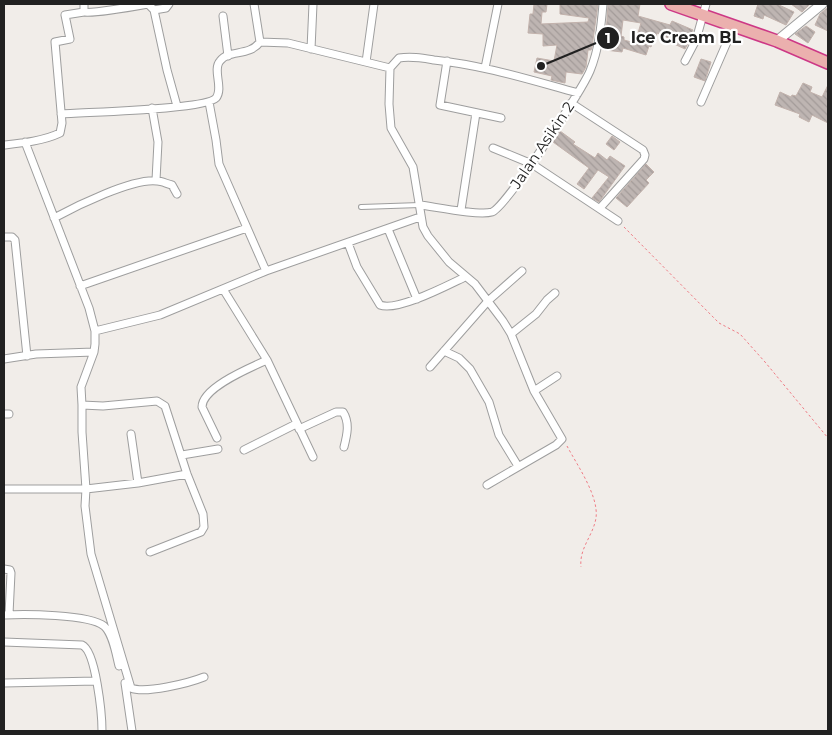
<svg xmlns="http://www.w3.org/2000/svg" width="832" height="735" font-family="Montserrat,sans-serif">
	<defs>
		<pattern id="building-back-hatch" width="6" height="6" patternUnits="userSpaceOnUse" patternTransform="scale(1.25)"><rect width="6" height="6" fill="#beb5b2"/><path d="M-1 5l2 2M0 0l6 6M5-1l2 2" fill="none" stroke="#a39b99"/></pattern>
	</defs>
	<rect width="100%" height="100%" fill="#f1ede9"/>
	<path fill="url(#building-back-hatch)" stroke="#c2b2ac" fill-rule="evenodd" d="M534,4H547L546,12H542L541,24L588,22L589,18L560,14V4H598L592,47L591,50H588L586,67L582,74L566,72L565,83L551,80L552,76L534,72L537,58L554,61L557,45L543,46V34L528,33L530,14H533Z
		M608,4H640L638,16L670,25L672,21L693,30L691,38L685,49L672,43L673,40L657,33L656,38H654L651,47L649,46L646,55L623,48L622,52L605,50ZM623,20L641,23L635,43L624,40V37L621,36Z
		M758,4H777L794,12L786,25L764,15L763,19L754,16Z
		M791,4H810L802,12Z
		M827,8L828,9V31L815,25L820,14Z
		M806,26L815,32L808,43L795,34Z
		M701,59L711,62L705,81L694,77Z
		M803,83L812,87L810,92L822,97L828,85V123L812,115L809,122L799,117L800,114L775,105L780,92L791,97L792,95L796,96Z
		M560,131L575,142L573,144L595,158L598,153L607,160L610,156L625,166L599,202L592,198L609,177L598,170L584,189L577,184L589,168L553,142Z
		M612,136L620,142L614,150L606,144Z
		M646,164L654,172L646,180L649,183L627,207L616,198Z"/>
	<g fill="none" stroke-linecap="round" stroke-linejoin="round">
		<g stroke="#9e9e9e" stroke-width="6">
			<path id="service" d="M361,207L420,205"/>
		</g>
		<g stroke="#9e9e9e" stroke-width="9">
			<path id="minor" d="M84,4V12C90,14 137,6 148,4L154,10L167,70L177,106
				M254,4L260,42L288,43L390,68
				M154,10L166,8L169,4
				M223,16L228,56
				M311,49L313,4
				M447,61L440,105L501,118
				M685,61L696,40L706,4
				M366,62L374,4
				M485,68L498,4
				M209,102L216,140L219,164L266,271
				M701,102L734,26
				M571,103L643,150L645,155L644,159L600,208
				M152,108L158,142L156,180
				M61,114C83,112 205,110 216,98C224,88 212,70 220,61C229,49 249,57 260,42
				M25,142L89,308L95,331V344L94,352L81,387L82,405L103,406L157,401L165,406L187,474L203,514L204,527L201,532L150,552
				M4,145C23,143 43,141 60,133L62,123L55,42L70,39L65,15L84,12
				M493,148L532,164L618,221
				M420,205C436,207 479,216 492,212C506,207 582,90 590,71C599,49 601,27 603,4
				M461,210L476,113
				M54,218C76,206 133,178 157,181C162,181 167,184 172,185L177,194
				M388,229L417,299
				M4,237H12L15,240L27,356
				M348,243L357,267L380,305C397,312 448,285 465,277
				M80,286L247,228
				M223,289L267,360L313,457
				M95,331L160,315L266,271L420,217
				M511,334L536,314L547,300L555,293
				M444,351L459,358L470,369L489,402L499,435L518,466
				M4,359L36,354L94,352
				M430,367L488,301L522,271
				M534,391L557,376
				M82,405V432L86,489L85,506L91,554L131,688C145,694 189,683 204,677
				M4,414H9
				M299,429L336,412H343C350,423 347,435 344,447
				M131,434L138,483
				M217,438L202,407C202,387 252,367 267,360
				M244,450L296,424
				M182,455L218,449
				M487,485L556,445L562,439L534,391L511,334L503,321L475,284L449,262L428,236L423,227L413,167L391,128L389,104L390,68L399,58C411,56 422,58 434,60C483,65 530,80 578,93
				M4,489H86L138,483L187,474
				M4,569L10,570L11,573L9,614
				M4,615C24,614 89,614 104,626C113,634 116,654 119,666
				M4,642L82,645C96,651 102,715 102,731
				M4,683L96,681
				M125,683L132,731"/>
		</g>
		<g stroke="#9e9e9e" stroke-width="11">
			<path id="tertiary" d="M777,41L822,4"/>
		</g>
		<g stroke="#cd3886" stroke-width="14">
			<path id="trunk" d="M671,4L777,41L828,63"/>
		</g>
		<path stroke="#ef7c85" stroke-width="1" stroke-dasharray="2.5 2.5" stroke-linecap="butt" d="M624,227L719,323L740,334L765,362L828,438
			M567,446C577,465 599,496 596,518C593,536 579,548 581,567"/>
		<use href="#service" stroke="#fff" stroke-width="4"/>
		<use href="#minor" stroke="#fff" stroke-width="7"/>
		<use href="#tertiary" stroke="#fff" stroke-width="9"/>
		<use href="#trunk" stroke="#ebb0ae" stroke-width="11"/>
	</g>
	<g text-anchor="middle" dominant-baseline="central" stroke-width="4.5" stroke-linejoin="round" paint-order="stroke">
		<g font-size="15" fill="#212121" stroke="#fff">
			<text transform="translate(542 145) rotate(-56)">Jalan Asikin 2</text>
		</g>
	</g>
	<path fill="none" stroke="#212121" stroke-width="2" d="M541 66L608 38"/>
	<g fill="#212121" stroke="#fff" stroke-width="2">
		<circle cx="541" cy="66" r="5"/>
		<circle cx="608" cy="38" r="12"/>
	</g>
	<g font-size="15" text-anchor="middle" font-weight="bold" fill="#fff">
		<text x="608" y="43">1</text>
	</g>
	<g font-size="16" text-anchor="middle" font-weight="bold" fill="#212121" stroke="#fff" stroke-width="4.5" stroke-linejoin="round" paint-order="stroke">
		<text x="686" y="43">Ice Cream BL</text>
	</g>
	<rect width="832" height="735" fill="none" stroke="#212121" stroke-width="10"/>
</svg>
